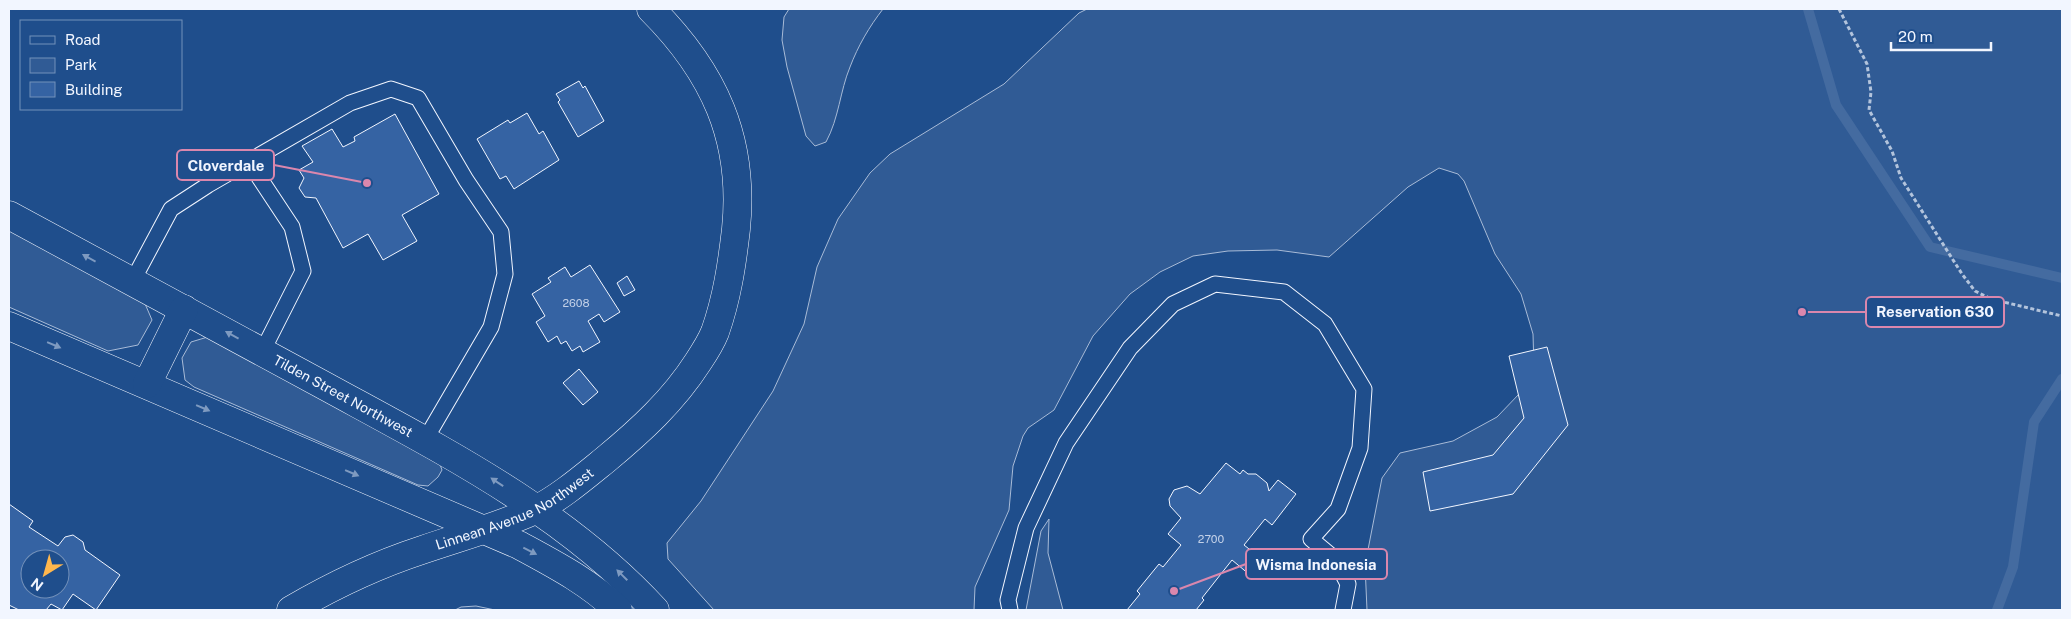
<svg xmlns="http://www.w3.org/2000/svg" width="2071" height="619" font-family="'Public Sans',sans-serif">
	<rect width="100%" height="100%" fill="#1f4e8c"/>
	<path fill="#305b95" stroke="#a8bbd7" d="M789,9H883C869,27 858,46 850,67C840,91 839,118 826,142L815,146L806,136L787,67L782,40L784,17Z
		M1087,9H2062V610H1367L1365,565L1382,478L1400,453L1453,441L1497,417L1520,393L1534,368L1533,334L1521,294L1495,254L1464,181L1458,174L1439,168L1408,187L1329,257L1277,250L1228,251L1193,256L1160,272L1130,294L1093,336L1054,410L1028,428L1023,436L1013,466L1009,510L975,587L974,610H714L668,559L667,543L701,501L773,391L804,324L817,267L838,219L870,173L890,154L1004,84L1079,13Z
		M9,224L140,292L152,320L138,345L108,351L9,307Z
		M211,336L438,459L442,470L438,477L428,486L418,485L194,387L185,380L182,358L191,342Z
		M1049,519L1048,553L1063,610H1026L1041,531Z
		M476,606L495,610H455L461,607Z"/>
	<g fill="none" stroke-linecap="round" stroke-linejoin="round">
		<path stroke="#446ba0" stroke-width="10" d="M1808,9L1836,105L1930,247L2062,278
			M1997,610L2013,567L2034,422L2062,379"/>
	</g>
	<path fill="#3563a3" stroke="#f2f6ff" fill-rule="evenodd" d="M579,81L583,88L585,86L604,121L578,137L558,102L560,100L556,94Z
		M527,113L539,134L543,131L559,160L514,189L506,176L500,179L477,139L508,120L510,123Z
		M395,114L439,194L402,215L417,241L383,260L368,234L343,248L316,198L305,197L299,188L304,178L299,170L313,162L302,146L332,129L343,147L355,141L354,137Z
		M590,265L620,312L604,322L599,314L588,321L600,342L583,352L580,346L572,351L566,341L561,344L557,336L548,342L536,322L545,316L532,294L551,282L548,278L565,267L571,277Z
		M627,276L635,290L624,296L617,283Z
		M1547,347L1568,425L1513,494L1430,511L1423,472L1493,455L1524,418L1509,356Z
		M579,369L598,392L583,405L563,383Z
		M1226,463L1240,474L1243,470L1248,474H1256L1267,483L1269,491L1278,480L1296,494L1272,525L1265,519L1244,545L1263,560L1250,575L1232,560L1202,598L1204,600L1196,610H1127L1140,594L1137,591L1159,564L1163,567L1181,545L1168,534L1181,518L1170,506L1169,499L1174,490L1187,486L1200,494Z
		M9,504L33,521L29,527L58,546L65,537L73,535L83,542L85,550L120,575L96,610L73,594L62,610L51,604L46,610H19L9,605ZM30,559H60V589H30Z"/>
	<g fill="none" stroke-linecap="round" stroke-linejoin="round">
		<g stroke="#f2f6ff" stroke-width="17">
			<path id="lane" d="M249,162L292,227L303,271L262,352
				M132,282L171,209L208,185L350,103L391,89L418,98L466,180L501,232L505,274L491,327L425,440
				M1010,610L1008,600L1026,528L1066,443L1130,348L1173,304L1215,284L1284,292L1325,324L1364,389L1360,448L1338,509L1311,539L1335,559L1348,584L1343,610"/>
		</g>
		<g stroke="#f2f6ff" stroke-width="29">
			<g id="street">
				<path id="s1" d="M291,610C332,586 376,565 422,550C460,537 497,527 533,511C557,500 584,477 605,460C640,431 673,401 698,362C704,353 711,342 715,332C727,298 732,264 736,229C745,139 714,72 651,9"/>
			</g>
		</g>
		<g stroke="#f2f6ff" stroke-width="29">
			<g id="secondary">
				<path id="s2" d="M9,215C114,272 219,329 325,386C442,450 564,511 655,610"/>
				<path d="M9,326L519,545C554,564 589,582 618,610"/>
				<path d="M147,384L184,309"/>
			</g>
		</g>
		<path stroke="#b3c4dc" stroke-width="3" stroke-dasharray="4 2.5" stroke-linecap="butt" d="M1839,9L1867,64L1871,92L1869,110L1892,151L1901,178L1962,274L1975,291L1991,299L2062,316"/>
		<use href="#lane" stroke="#1f4e8c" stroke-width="15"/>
		<use href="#street" stroke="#1f4e8c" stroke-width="28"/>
		<use href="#secondary" stroke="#1f4e8c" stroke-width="28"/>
	</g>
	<defs><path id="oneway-solid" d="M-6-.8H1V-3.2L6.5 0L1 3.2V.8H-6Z" transform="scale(1.25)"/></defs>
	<g fill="#7e9ac0">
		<use href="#oneway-solid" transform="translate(89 258) rotate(-151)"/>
		<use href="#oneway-solid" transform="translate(232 335) rotate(-151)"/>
		<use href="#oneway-solid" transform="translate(54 345) rotate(23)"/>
		<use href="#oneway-solid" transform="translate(203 408) rotate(23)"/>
		<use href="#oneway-solid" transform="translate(352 473) rotate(23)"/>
		<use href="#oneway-solid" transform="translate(497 482) rotate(-146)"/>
		<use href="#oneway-solid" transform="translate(530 551) rotate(27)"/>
		<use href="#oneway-solid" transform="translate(622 575) rotate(-135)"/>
	</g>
	<g text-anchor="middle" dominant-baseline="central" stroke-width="4" stroke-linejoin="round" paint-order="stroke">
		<g font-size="11" fill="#c3d1e8">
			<text x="576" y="303">2608</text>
			<text x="1211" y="539">2700</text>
		</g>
		<g font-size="14" fill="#f2f6ff" stroke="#1f4e8c">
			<text stroke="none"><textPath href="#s2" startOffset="380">Tilden Street Northwest</textPath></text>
			<text stroke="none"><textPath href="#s1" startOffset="246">Linnean Avenue Northwest</textPath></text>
		</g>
	</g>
	<path fill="none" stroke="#da87ad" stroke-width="2" d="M367 183L274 165M1802 312L1866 312M1174 591L1246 564"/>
	<g fill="#da87ad" stroke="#1f4e8c" stroke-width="2">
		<circle cx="367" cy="183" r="5"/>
		<circle cx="1802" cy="312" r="5"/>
		<circle cx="1174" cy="591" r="5"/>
	</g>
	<g fill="#1f4e8c" stroke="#da87ad" stroke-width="2">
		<rect x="177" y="150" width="97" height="30" rx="5"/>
		<rect x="1866" y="297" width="138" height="30" rx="5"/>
		<rect x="1246" y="549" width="141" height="30" rx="5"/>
	</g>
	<g font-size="15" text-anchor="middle" font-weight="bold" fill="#f2f6ff">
		<text x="226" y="171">Cloverdale</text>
		<text x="1935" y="317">Reservation 630</text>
		<text x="1316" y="570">Wisma Indonesia</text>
	</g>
	<rect width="2071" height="619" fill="none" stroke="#f2f6ff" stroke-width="20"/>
	<rect x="20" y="20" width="162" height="90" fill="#1f4e8c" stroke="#7391ba"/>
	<rect x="30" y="36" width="25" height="8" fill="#1f4e8c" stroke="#7391ba"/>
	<text x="65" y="45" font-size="15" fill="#f2f6ff">Road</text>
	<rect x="30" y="58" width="25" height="15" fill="#305b95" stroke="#7391ba"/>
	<text x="65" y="70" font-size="15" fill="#f2f6ff">Park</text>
	<rect x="30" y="82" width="25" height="15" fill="#3563a3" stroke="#7391ba"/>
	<text x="65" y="95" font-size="15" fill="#f2f6ff">Building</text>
	<g transform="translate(45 574) rotate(217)"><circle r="24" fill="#1f4e8c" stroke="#7391ba"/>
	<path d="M0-4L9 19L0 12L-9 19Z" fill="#ffb74d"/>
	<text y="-8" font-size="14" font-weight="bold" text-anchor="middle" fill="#f2f6ff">N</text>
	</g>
	<path d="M1891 42v8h100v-8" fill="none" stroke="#f2f6ff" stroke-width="2.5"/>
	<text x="1898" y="42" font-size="15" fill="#f2f6ff" stroke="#1f4e8c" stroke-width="4" paint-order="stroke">20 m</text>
</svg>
